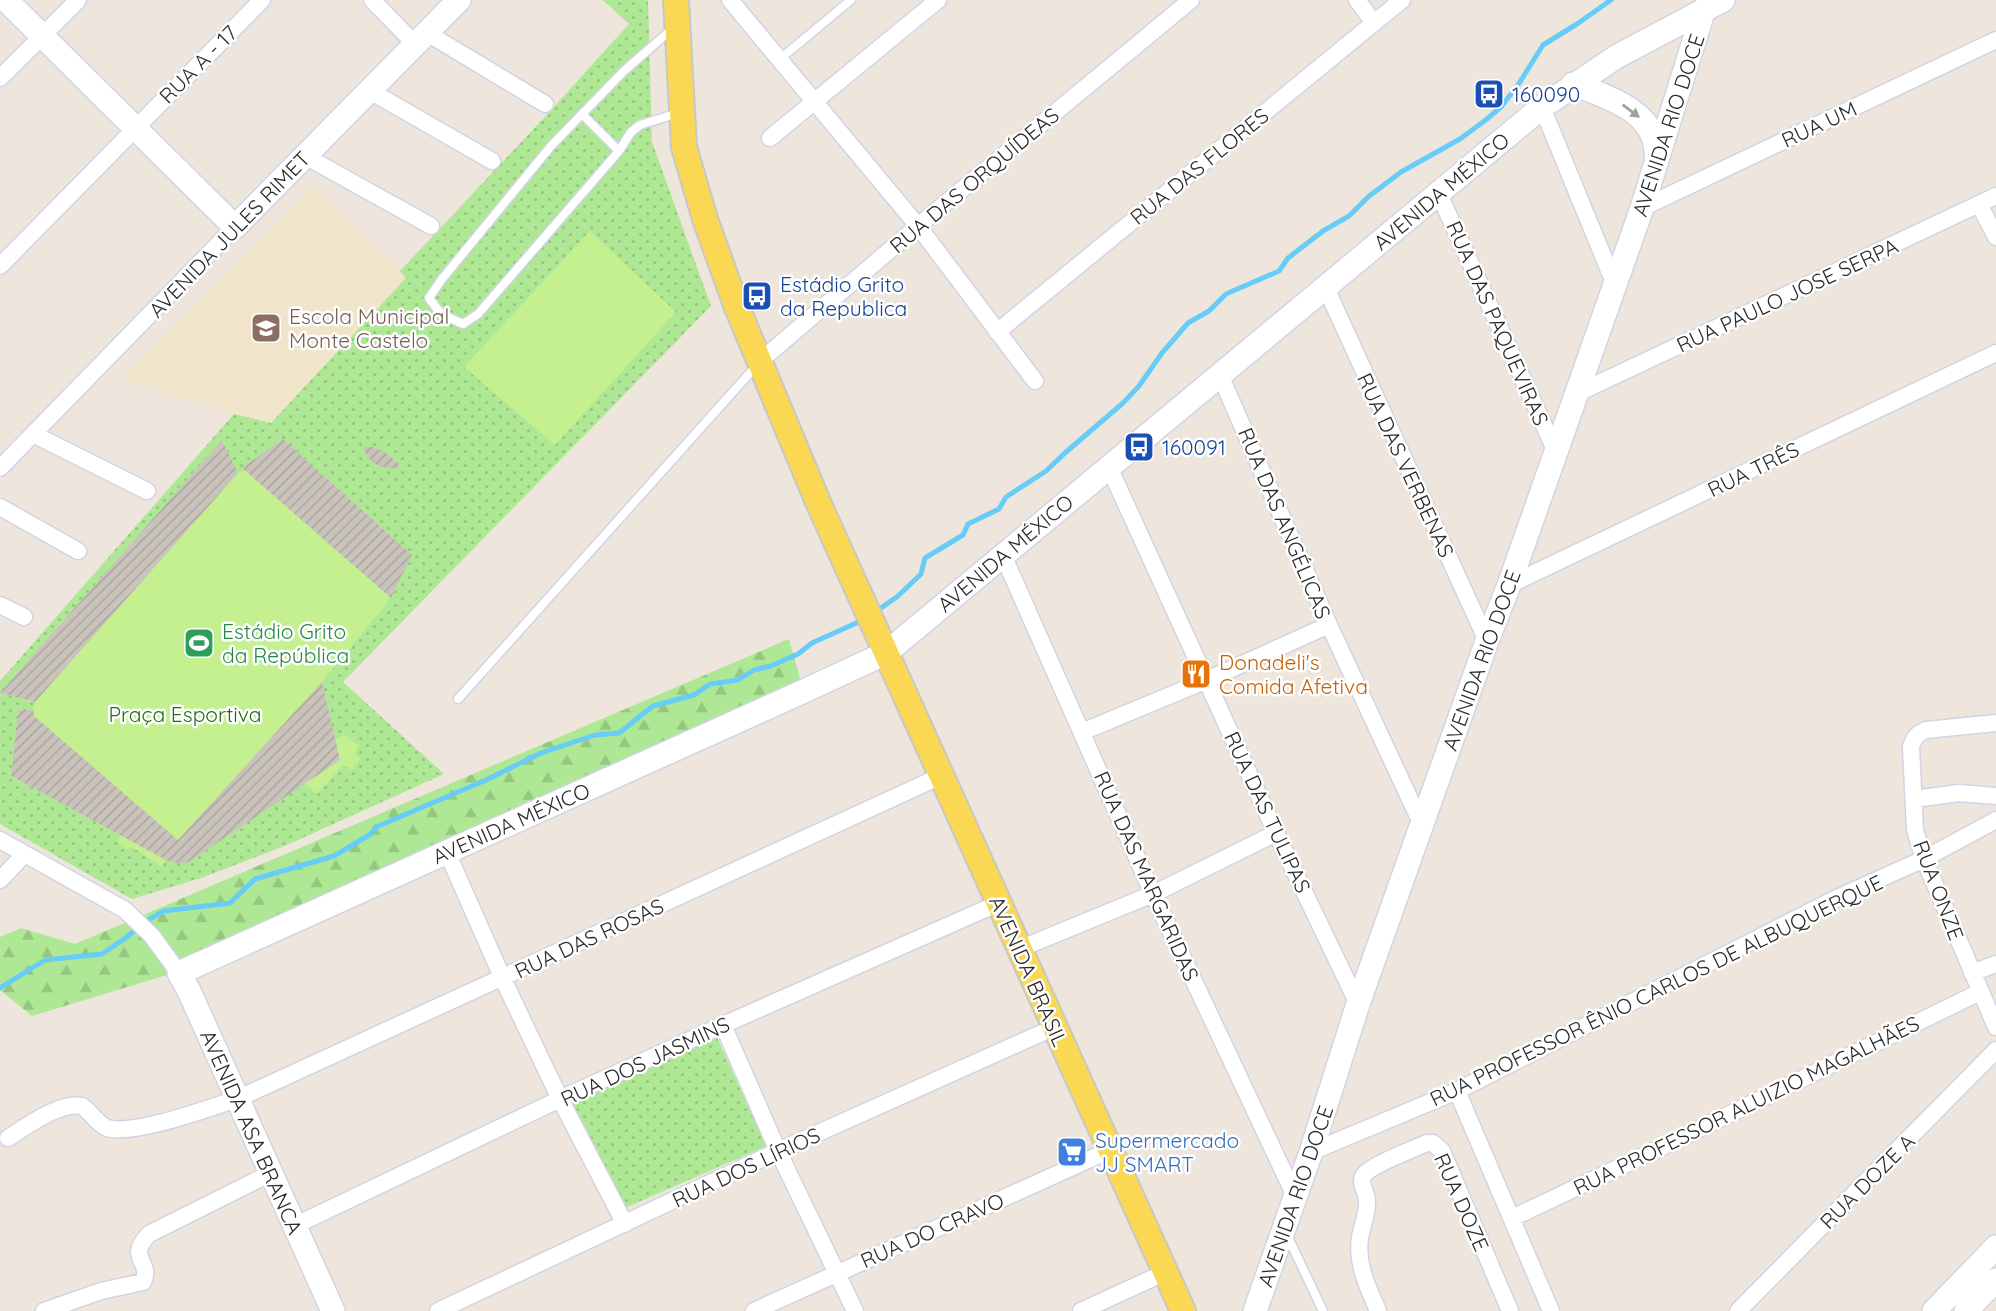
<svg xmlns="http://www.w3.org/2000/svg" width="1996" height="1311" font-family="Quicksand,sans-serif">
	<defs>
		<pattern id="green-dots" width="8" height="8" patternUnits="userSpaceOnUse" patternTransform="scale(1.75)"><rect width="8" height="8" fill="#aee894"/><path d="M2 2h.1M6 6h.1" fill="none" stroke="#96c780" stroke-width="1.8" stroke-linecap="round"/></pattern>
		<pattern id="forest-firs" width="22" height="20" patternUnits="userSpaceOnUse" patternTransform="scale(1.75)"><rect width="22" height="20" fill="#aee894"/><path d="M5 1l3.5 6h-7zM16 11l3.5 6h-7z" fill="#96c780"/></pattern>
		<pattern id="building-hatch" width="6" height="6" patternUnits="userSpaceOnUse" patternTransform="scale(1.75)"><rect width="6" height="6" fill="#c9c3bb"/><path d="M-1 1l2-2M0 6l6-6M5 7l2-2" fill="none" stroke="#ada8a1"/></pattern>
	</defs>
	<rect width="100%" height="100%" fill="#eee6dc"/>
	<path fill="#f0e5ca" d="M313,186L407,277L271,423L248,418L122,379Z"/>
	<path fill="url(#green-dots)" d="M603,0H648L652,142L711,306L343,682L444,774L287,845L201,878L132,899L0,824V681L234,414L271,423L406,278L400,271L542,120L629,24Z
		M716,1035L766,1146L609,1215L559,1104Z"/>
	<path fill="url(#forest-firs)" d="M789,639L803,689L167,975L32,1016L0,990V937L21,928L75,944Z"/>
	<path fill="#c4f08f" d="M590,231L676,312L555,445L464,367Z
		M283,439L412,555L391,598L322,682L335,740L344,734L359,746L355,754L361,758L351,770L343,765L317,794L305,784L166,860L162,867L132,847L127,849L117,841L121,836L11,776L18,711L33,709L35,703L0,693L222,440L238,473Z"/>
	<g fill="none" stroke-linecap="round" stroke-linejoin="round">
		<path stroke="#67ccf7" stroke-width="5" d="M874,613L898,596L921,574L925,558L963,535L968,524L999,509L1006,497L1046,471L1066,452L1123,403L1139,386L1162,353L1188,323L1209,311L1226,294L1279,271L1288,258L1323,231L1349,216L1368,197L1401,172L1460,139L1487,119L1501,107L1518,85L1543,45L1577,24L1611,0
			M0,988L45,960L102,954L127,937L146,921L164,911L230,903L255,879L334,856L371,834L376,827L486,780L541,753L595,735L619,733L653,706L694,695L710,684L738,680L754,670L771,666L798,654L812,643L863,620"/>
	</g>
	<path fill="url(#building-hatch)" d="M283,439L412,555L391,598L242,468Z
		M222,440L238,473L35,702L0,693Z
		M365,447H372L385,452L399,464L398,469L382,467L372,462L364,451Z
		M322,682L340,760L187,863H177L166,860L11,776L18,711L33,709L34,716L178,840Z"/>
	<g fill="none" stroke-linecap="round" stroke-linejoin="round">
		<g stroke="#d1d4e4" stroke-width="11">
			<path id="lane" d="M672,29L624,71L551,146L442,279L429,298L441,314L463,324L478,314L619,151L631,132L640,125L678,113
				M780,59L851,0
				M582,114L619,151
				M458,699L757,365
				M1287,1235L1323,1311"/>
		</g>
		<g stroke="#d1d4e4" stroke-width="19">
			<path id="street" d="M372,0L416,45
				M730,0L918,226L1035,381
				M1357,0L1374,23
				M427,33L545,104
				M0,78L78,0
				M370,91L492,161
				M1542,107L1615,285
				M770,138L938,0
				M305,156L431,226
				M1439,194L1556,452
				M1979,204L1996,237
				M1642,208L1996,40
				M0,266L262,0
				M1326,288L1487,641
				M997,332L1402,0
				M759,362L918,226L1191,0
				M1220,375L1329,625L1421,823
				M1578,393L1996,196
				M33,434L147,491
				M1109,467L1276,833L1358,1004
				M0,468L235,227
				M0,507L78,551
				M1003,555L1153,894L1295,1196
				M1509,585L1996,353
				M0,605L24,617
				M1996,723L1926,730C1917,734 1914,737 1911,747L1915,830L1924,859L1996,1027
				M1082,732L1207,680L1329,625
				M1914,799L1959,793L1996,796
				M0,840L25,854L0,880
				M447,852L502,977L560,1099L625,1224
				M25,854L125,910L152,936L179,973
				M1019,949L1153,894L1276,833
				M1972,973L1996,964
				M723,1025L778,1151L855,1311
				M1457,1091L1551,1311
				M8,1138C27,1126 59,1102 82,1106C91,1112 97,1124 107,1128C133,1136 209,1108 237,1099L941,776
				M1311,1152L1457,1091L1837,898L1924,859L1996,820
				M1512,1218L1656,1150L1980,992
				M294,1226L560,1099L723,1025L999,903
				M44,1311L101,1291L143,1282C153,1260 125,1260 149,1234L271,1173
				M438,1311L778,1151L1055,1027
				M754,1311L1110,1150
				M1081,1311L1166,1272
				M1378,1311C1368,1287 1356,1265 1360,1238C1362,1225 1368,1213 1367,1200C1367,1192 1358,1183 1364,1175C1371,1165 1414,1149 1427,1143H1433L1442,1151L1510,1311
				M1738,1311L1996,1050"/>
		</g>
		<g stroke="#d1d4e4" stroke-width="26">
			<path id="secondary" d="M6,0L235,227L459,0
				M1573,84C1608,97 1658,112 1656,156
				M333,1311L189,991L179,973L802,692L886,653L1542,107L1616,57L1723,0
				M1255,1311L1311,1152L1358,1004L1487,641L1509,585L1642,208L1704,9
				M1934,1311L1996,1247
				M1966,1311L1996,1280"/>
		</g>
		<g stroke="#c8c8c8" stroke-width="28">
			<path id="primary" d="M676,0L684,147L705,219L736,305L818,502L1183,1311"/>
		</g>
		<use href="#lane" stroke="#fff" stroke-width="8"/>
		<use href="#street" stroke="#fff" stroke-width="16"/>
		<use href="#secondary" stroke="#fff" stroke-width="23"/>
		<use href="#primary" stroke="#fad854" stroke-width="24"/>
	</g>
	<defs><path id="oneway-solid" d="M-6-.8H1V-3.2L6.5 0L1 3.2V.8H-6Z" transform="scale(1.75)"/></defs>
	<use fill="#a0a0a0" href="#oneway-solid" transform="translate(1631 111) rotate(37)"/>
	<defs>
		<g id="bus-square" transform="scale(1.575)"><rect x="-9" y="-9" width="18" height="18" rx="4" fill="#1a4fb4" stroke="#fff"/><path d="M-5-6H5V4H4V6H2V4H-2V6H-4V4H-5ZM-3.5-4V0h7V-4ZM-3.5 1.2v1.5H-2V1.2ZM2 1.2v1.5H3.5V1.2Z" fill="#fff"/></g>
		<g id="school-square" transform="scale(1.575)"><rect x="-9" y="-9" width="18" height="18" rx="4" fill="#8d6e63" stroke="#fff"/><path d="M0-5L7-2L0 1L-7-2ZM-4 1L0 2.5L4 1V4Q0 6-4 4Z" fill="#fff"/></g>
		<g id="stadium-square" transform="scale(1.575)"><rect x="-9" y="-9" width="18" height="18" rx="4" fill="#2e9e5b" stroke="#fff"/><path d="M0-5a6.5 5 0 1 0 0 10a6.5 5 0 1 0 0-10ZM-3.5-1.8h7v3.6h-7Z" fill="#fff"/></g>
		<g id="restaurant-square" transform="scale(1.575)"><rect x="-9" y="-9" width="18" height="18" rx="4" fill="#e8710a" stroke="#fff"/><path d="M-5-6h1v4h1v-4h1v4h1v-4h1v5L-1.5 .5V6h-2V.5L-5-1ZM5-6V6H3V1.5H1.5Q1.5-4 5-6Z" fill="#fff"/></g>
		<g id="supermarket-square" transform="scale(1.575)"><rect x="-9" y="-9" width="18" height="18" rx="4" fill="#3f7fe0" stroke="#fff"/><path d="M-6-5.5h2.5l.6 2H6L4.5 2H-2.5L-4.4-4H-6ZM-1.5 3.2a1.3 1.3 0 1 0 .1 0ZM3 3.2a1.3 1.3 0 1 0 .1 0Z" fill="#fff"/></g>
	</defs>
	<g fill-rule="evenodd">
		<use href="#bus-square" x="1489" y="94"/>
		<use href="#bus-square" x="757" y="296"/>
		<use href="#school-square" x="266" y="328"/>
		<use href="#bus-square" x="1139" y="447"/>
		<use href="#stadium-square" x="199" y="643"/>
		<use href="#restaurant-square" x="1196" y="674"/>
		<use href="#supermarket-square" x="1072" y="1152"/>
	</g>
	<g text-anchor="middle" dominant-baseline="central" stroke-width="5" stroke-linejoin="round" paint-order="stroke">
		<g font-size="21" fill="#2b2b2b" stroke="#fff">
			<text transform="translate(198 64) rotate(-45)">RUA A - 17</text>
			<text transform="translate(1819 124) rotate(-25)">RUA UM</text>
			<text transform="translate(1668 125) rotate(-72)">AVENIDA RIO DOCE</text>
			<text transform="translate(1199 166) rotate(-39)">RUA DAS FLORES</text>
			<text transform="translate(974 180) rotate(-40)">RUA DAS ORQUÍDEAS</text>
			<text transform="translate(1441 191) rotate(-40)">AVENIDA MÉXICO</text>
			<text transform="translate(229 234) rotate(-46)">AVENIDA JULES RIMET</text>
			<text transform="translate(1787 295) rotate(-25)">RUA PAULO JOSE SERPA</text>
			<text transform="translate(1498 323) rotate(66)">RUA DAS PAQUEVIRAS</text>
			<text transform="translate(1406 465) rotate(65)">RUA DAS VERBENAS</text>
			<text transform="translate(1753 469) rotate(-26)">RUA TRÊS</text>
			<text transform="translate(1285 523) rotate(67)">RUA DAS ANGÉLICAS</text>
			<text transform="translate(1005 553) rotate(-40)">AVENIDA MÉXICO</text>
			<text transform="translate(1481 660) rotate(-70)">AVENIDA RIO DOCE</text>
			<text transform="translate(1268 812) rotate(65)">RUA DAS TULIPAS</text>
			<text transform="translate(511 823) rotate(-24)">AVENIDA MÉXICO</text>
			<text transform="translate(1147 876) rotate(66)">RUA DAS MARGARIDAS</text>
			<text transform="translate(1939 890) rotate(69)">RUA ONZE</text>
			<text transform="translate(589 938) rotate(-25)">RUA DAS ROSAS</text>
			<text transform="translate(1029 971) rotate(66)">AVENIDA BRASIL</text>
			<text transform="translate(1656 990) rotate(-26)">RUA PROFESSOR ÊNIO CARLOS DE ALBUQUERQUE</text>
			<text transform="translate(645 1061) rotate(-25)">RUA DOS JASMINS</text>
			<text transform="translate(1746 1105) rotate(-26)">RUA PROFESSOR ALUIZIO MAGALHÃES</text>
			<text transform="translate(252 1132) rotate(66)">AVENIDA ASA BRANCA</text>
			<text transform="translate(746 1167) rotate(-25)">RUA DOS LÍRIOS</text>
			<text transform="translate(1867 1181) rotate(-45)">RUA DOZE A</text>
			<text transform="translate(1295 1196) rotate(-71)">AVENIDA RIO DOCE</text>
			<text transform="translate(1462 1202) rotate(66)">RUA DOZE</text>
			<text transform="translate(932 1230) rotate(-24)">RUA DO CRAVO</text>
		</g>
		<g font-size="21" fill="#164399" stroke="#fff" text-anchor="start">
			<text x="1512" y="94">160090</text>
			<text x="780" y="284">Estádio Grito<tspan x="780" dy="24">da Republica</tspan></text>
			<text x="1162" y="447">160091</text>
		</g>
		<g font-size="21" fill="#785e54" stroke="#fff" text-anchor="start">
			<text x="289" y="316">Escola Municipal<tspan x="289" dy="24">Monte Castelo</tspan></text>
		</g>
		<g font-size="21" fill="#27864d" stroke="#fff" text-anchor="start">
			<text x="222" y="631">Estádio Grito<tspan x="222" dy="24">da República</tspan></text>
		</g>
		<g font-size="21" fill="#c56008" stroke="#fff" text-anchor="start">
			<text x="1219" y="662">Donadeli's<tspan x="1219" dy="24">Comida Afetiva</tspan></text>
		</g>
		<g font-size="21" fill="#256d15" stroke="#fff">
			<text x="185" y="714">Praça Esportiva</text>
		</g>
		<g font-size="21" fill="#366cbe" stroke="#fff" text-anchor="start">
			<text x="1095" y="1140">Supermercado<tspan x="1095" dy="24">JJ SMART</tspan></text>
		</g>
	</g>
</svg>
